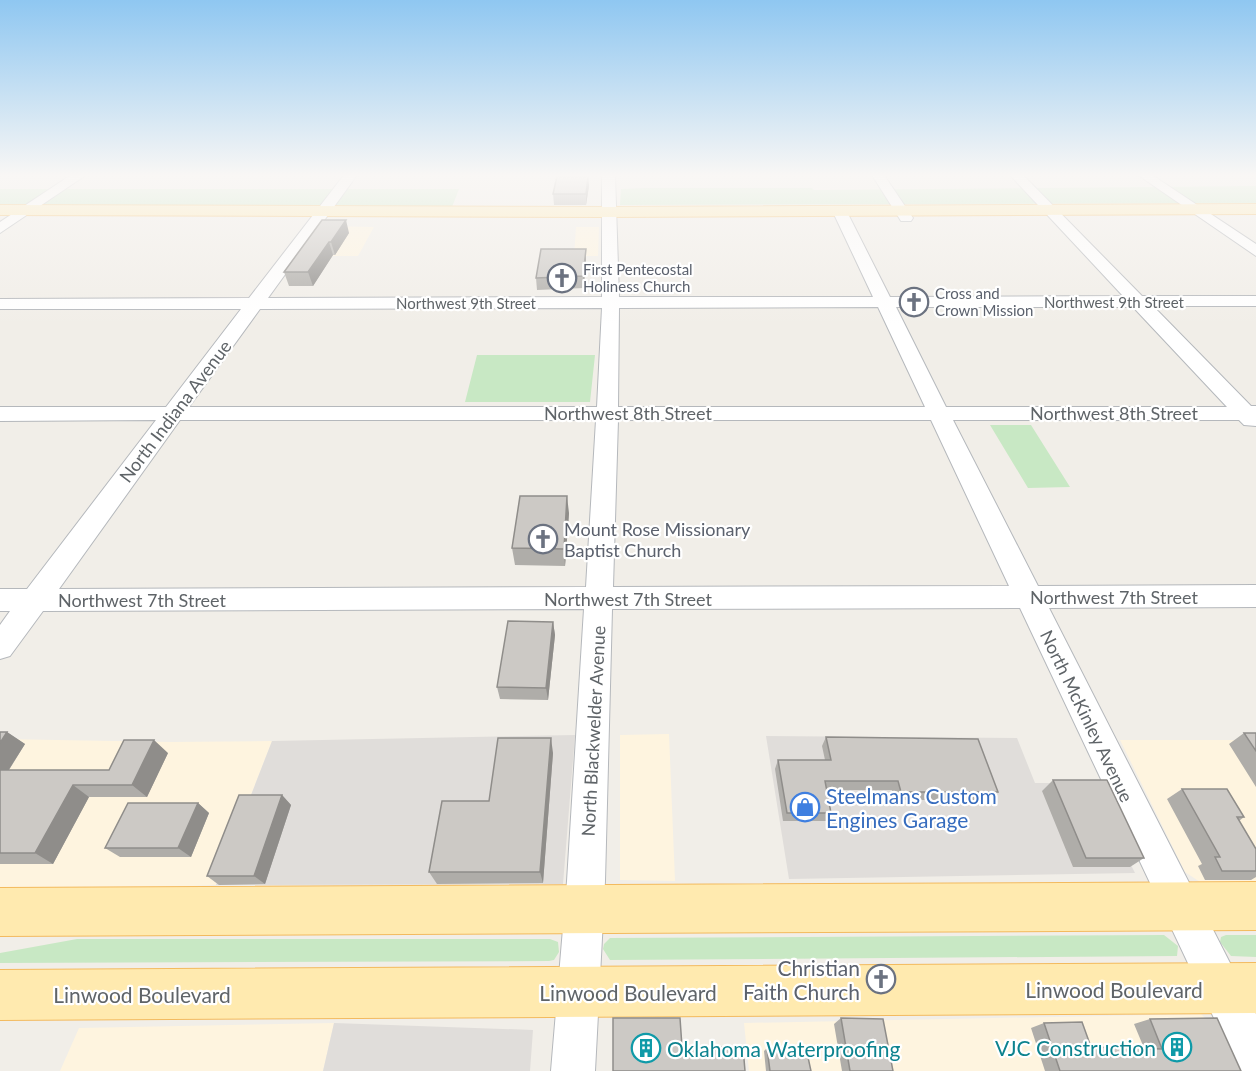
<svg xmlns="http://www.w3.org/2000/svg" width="1256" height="1071" font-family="Lato,sans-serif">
	<rect width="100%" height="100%" fill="#f1eee8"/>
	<path fill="#fef4df" d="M325,226L374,227L358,256H303Z
		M576,227H599L598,256H574Z
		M669,734L675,881L620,880V735Z
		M0,739L171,742L272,741L216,885L100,890L0,888Z
		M1120,740H1256V890H1212L1185,872Z
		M1201,1014L1227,1040L1243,1071H749L744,1023Z
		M334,1023L323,1071H60L79,1028Z"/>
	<path fill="#e0ddda" d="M575,735L563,884L216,885L272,741Z
		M766,736L1017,738L1035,783H1090L1135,873L789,879Z
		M334,1023L533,1030L530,1071H323Z"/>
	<path fill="#c8e8c4" d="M1256,186V203L620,205L621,189L643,188H812L814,190Z
		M0,189H459L452,207L0,206Z
		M477,355H595L590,402H465Z
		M990,425H1031L1070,487L1028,488Z
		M1164,935L1178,946L1177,956L610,960L603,949L604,944L610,938Z
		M1226,935H1256V957L1231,956L1220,942L1221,937Z
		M77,939H550L558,942L559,952L554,960L549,961L0,963V953Z"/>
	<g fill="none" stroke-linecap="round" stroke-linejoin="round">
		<g stroke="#b5b8bc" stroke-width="2">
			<path id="minor" d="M71,175H86L0,233V222Z
				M344,175H357L268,298L602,297V175H615L619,297H873L832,210L839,206L846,210L890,297L1123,296L1010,175H1023L1142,296H1256V306H1153L1251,406H1256V426L1244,425L1239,420H953L1038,586L1256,585V607L1049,608L1256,1014V1071H1239L1020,608L612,609L605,881L595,1071H551L567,881L584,609L43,611L10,656L0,659V625L10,611H0V589H27L156,420L0,421V407H166L241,309H0V299L249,298ZM878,307L925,407H618L619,308ZM896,307H1133L1227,407H946ZM602,308L597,407H189L260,309ZM180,420H596L586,587L59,589ZM618,420H931L1009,586L613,587Z
				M872,175H884L913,218L911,221H901Z
				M1138,175H1152L1256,244V256Z"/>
		</g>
		<g stroke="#f3ba5e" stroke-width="2">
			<path id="major" d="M1256,204V214L607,217L0,215V205L607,207Z
				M1256,882V930L0,936V888Z
				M1256,963V1013L0,1020V970Z"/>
		</g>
		<use href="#minor" fill="#fff" fill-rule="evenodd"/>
		<use href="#major" fill="#ffeaaf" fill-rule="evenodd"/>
	</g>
	<path fill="#afada9" d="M588,176L589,186L586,205H554L553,194Z
		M322,220L349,233L335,255H333L313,286H289L284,272Z
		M586,249V261L584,288L537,290L536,278Z
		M569,513L565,566L515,565L512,548Z
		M553,622L555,635L548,700L500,699L497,687Z
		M0,732H7L25,744L9,770H109L168,753L147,797H89L53,864H0Z
		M1244,733H1256V787L1229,744Z
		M826,737L998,792L990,800H895L892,790H826L831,813L826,821H783L775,769L778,760H825L822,746Z
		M553,753L543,883L437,884L429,872L489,801Z
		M1053,780L1144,858L1130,867H1073L1042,791Z
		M1182,789L1244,817L1239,821L1256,849V877L1251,880H1205L1198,866L1202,864L1167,799Z
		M282,795L291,805L265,884L219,885L207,876Z
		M198,803L209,813L191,857H120L105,848Z
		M841,1018L893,1071H842L834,1024Z
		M1150,1019L1241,1071H1045L1031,1028L1044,1023L1091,1047L1144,1048L1134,1024Z
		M767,1048L811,1071H766L764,1051Z"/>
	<path fill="#8f8d8a" d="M588,176L589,186L586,205V194Z
		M346,220L349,233L335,255L331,242Z
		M329,242L333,255L313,286L308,272Z
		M586,249V261L584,288L583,276Z
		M567,496L569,513L565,566L564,549Z
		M553,622L555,635L548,700L546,688Z
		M7,732L25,744L1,782L0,781V743Z
		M551,738L553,753L543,883L540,872Z
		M154,740L168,753L147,797L132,785Z
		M73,785L89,797L53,864L35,853Z
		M282,795L291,805L265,884L254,876Z
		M198,803L209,813L191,857L178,848Z"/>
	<path fill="#ccc9c5" stroke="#8f8d8a" stroke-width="1.5" d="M557,176H588L586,194H553Z
		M322,220H346L331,242H329L308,272H284Z
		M541,249H586L583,276L536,278Z
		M520,496H567L564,549L512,548Z
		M508,621L553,622L546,688L497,687Z
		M0,732H7L0,743Z
		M1244,733H1256V751Z
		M826,737L978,739L998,792H901L898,781H825L831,813H787L778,760H831Z
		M498,738H551L540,872H429L442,801H489Z
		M124,740H154L132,785H73L35,853H0V770H109Z
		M1053,780H1107L1144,858H1086Z
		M1182,789H1227L1244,817H1237L1256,849V871H1222L1215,857H1220Z
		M239,795H282L254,876H207Z
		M128,803H198L178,848H105Z
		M613,1018H680L682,1047H743L745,1071H613Z
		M841,1018L883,1019L893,1071H850Z
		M1217,1018L1241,1071H1060L1044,1023L1082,1022L1091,1047L1162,1049L1150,1019Z
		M767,1048H806L811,1071H770Z"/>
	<linearGradient id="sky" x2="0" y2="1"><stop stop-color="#8fc7f1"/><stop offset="0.54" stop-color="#f9f7f5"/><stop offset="1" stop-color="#f9f7f5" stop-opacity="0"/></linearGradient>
	<rect width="1256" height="325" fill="url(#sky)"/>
	<defs>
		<g id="church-ring" transform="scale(1.5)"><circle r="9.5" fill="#fff" stroke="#6b7280" stroke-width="1.5"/><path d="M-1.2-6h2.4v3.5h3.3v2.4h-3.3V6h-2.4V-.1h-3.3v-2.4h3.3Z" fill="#6b7280"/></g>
		<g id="shop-ring" transform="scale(1.5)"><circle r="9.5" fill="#fff" stroke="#3f7fe0" stroke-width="1.5"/><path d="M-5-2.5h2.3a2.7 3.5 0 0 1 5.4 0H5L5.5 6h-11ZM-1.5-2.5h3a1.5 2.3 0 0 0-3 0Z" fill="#3f7fe0"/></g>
		<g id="building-ring" transform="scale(1.5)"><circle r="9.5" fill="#fff" stroke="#0f9aa8" stroke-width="1.5"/><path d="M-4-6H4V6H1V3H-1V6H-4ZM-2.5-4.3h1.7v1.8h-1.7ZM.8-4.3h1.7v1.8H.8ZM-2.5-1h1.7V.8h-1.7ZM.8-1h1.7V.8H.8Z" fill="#0f9aa8"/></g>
	</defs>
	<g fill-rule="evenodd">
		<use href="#church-ring" x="562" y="278"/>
		<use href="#church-ring" x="914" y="302"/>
		<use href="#church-ring" x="543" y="539"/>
		<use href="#shop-ring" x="805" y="807"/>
		<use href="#church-ring" x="881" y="979"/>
		<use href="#building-ring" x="1177" y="1047"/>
		<use href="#building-ring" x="646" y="1048"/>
	</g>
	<g text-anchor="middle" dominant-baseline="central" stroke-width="4.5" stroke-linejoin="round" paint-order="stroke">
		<g font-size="15" fill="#5b616d" stroke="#fff" text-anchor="start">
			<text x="583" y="269">First Pentecostal<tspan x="583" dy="17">Holiness Church</tspan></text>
			<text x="935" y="293">Cross and<tspan x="935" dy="17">Crown Mission</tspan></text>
		</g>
		<g font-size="15" fill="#5f6468" stroke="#fff">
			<text x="1114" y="302">Northwest 9th Street</text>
			<text x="466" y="303">Northwest 9th Street</text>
		</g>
		<g font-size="18" fill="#5f6468" stroke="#fff">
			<text transform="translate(175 411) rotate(-53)">North Indiana Avenue</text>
			<text x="628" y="413">Northwest 8th Street</text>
			<text x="1114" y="413">Northwest 8th Street</text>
			<text x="1114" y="597">Northwest 7th Street</text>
			<text x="628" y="599">Northwest 7th Street</text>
			<text x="142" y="600">Northwest 7th Street</text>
			<text transform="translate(1087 716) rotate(64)">North McKinley Avenue</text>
			<text transform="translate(593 731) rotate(-87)">North Blackwelder Avenue</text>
		</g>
		<g font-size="18" fill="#5b616d" stroke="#fff" text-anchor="start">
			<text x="564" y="529">Mount Rose Missionary<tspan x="564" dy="21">Baptist Church</tspan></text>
		</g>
		<g font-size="21" fill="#366cbe" stroke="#fff" text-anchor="start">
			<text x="826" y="795">Steelmans Custom<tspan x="826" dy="24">Engines Garage</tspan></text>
		</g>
		<g font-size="21" fill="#5b616d" stroke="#fff" text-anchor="end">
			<text x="860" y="967">Christian<tspan x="860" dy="24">Faith Church</tspan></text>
		</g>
		<g font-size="21" fill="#5f6468" stroke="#fff">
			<text x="1114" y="989">Linwood Boulevard</text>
			<text x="628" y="992">Linwood Boulevard</text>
			<text x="142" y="994">Linwood Boulevard</text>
		</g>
		<g font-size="21" fill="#0d838f" stroke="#fff" text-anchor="end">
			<text x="1156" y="1047">VJC Construction</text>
			<text x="667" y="1048" text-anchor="start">Oklahoma Waterproofing</text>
		</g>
	</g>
</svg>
